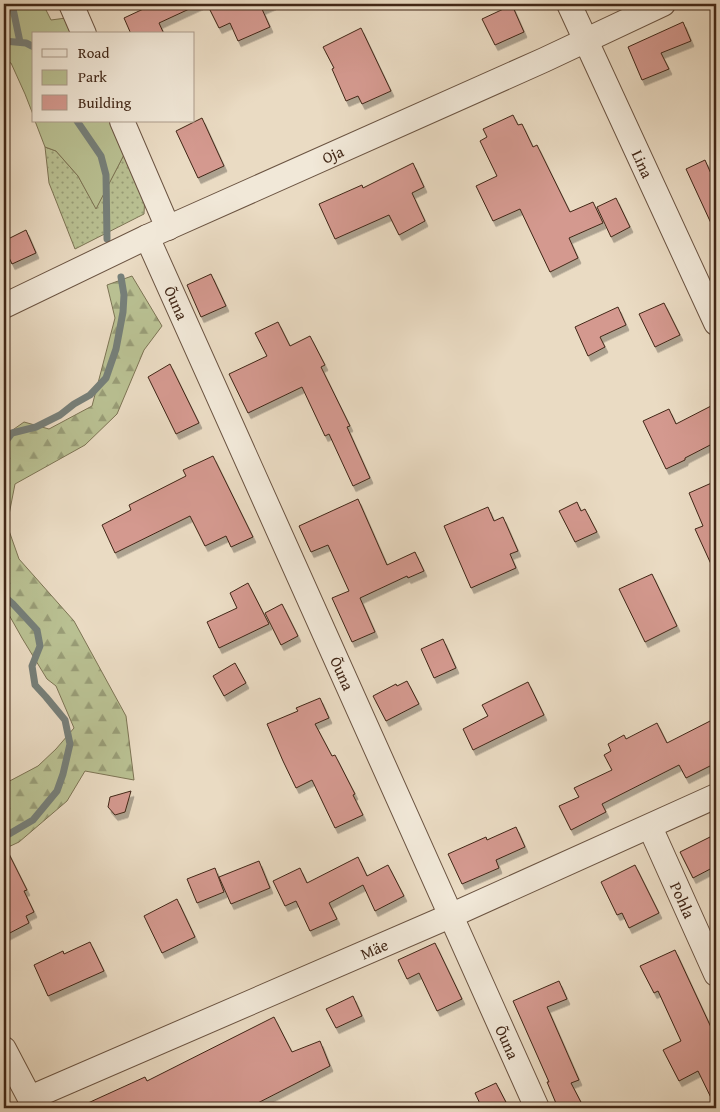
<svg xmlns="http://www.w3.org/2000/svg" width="720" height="1112" font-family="'Gentium Book Plus',serif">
	<defs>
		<pattern id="grass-dots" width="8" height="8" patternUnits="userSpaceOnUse" patternTransform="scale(1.25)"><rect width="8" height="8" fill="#b9c092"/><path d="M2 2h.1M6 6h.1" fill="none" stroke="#989c76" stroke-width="1.8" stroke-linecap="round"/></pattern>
		<pattern id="forest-firs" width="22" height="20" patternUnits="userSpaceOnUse" patternTransform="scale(1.25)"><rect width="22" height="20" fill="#b9c092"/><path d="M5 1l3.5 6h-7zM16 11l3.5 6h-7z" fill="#989c76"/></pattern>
		<filter id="shadow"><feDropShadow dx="3" dy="5.5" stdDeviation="0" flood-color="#0004"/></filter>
	</defs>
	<rect width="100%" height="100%" fill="#eadbc3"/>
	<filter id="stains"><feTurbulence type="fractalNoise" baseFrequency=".004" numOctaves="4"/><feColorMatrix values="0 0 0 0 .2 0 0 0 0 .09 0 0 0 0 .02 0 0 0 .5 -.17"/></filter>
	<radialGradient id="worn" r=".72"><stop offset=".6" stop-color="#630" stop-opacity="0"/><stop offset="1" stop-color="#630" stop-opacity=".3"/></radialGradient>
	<path fill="url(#grass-dots)" stroke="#7d7454" d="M45,147L56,151L78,176L96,208L128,147L145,192L144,214L75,249L49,183Z"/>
	<path fill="url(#forest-firs)" stroke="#7d7454" d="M132,276L162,326L144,350L117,414L85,445L15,484L7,525L19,559L74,621L126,716L134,780L85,771L67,801L19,842L4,849V784L38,766L56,749L74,728L56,686L47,679L22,638L4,606V436L24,422L49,429L92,406L115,318L107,285Z"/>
	<path fill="#b9c092" stroke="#7d7454" d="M4,4H43L51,20L66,18L73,34H34V117L25,94L11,63L4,61Z
		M35,121H116L128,147L96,209L78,176L56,151L45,147Z"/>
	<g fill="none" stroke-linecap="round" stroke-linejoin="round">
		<path stroke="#767f79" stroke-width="7" d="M12,4L20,42
			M4,41L26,43L34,47
			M77,121L101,156L106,175L107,239
			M4,444L12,433L36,427L60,415L74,404L90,395L106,378L116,349L123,312L124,295L121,277
			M4,596L13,604L37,630L40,646L32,666L35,685L46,697L65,720L70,744L63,774L57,791L33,820L4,837"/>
	</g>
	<path fill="#d4998f" stroke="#412717" filter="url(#shadow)" d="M154,4H200L159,23L164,34H131L124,18Z
		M207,4H273L262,9L270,27L238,41L230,23L219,28Z
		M512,5L524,32L495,45L482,19Z
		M683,22L691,41L661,53L669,69L642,80L628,47Z
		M361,28L391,91L362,104L358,96L346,101L332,69L334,68L323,47Z
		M513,115L518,125L522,124L533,147L537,145L570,212L593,202L603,223L569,238L578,258L550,272L520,209L493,221L476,186L497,176L480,141L487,137L483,129Z
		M202,118L224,166L198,178L176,131Z
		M705,160L716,185V234L686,169Z
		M413,163L424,187L412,193L425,221L399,235L389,215L335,239L319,204L362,185L363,188Z
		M616,198L630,227L611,237L597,207Z
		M26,230L36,253L12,264L4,247V241Z
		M211,274L226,306L201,317L187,285Z
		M664,303L680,335L655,347L639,314Z
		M618,307L626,325L600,337L605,347L588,356L575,327Z
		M278,322L290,346L310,336L325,365L321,367L350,426L347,427L370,478L353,486L329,434L325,436L302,387L248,413L229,374L267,356L255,333Z
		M170,364L199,423L176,434L148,377Z
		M711,406L716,417V442L685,458V460L666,469L643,421L669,409L676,424Z
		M213,456L253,537L231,547L226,536L205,546L190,516L115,553L102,525L131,510L129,505L186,476L183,470Z
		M716,481V575L695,529L703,526L689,493Z
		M358,499L387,565L415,552L424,571L408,578L407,576L360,598L375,632L352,642L332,598L349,591L328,545L311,552L299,526Z
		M577,502L581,511L585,509L597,532L575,542L559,511Z
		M488,507L494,521L503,517L518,551L510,554L516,568L471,588L444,526Z
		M652,574L677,626L645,642L619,589Z
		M248,583L269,624L219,648L207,622L237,608L230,593Z
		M282,604L298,636L281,645L265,613Z
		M443,639L456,668L434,678L421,649Z
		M235,663L246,683L224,696L213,676Z
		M407,681L419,704L386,721L373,696L396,684L397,686Z
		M528,682L544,715L473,750L463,729L488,716L482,705Z
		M320,698L329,718L315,724L332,756L335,755L355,794L353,795L363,815L335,828L312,780L296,788L283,761L267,724L298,711L296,708Z
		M716,718V763L686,778L679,765L602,804L606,812L571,830L559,806L579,797L574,788L612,770L604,755L611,751L608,744L624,735L626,739L657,723L667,743Z
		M131,791L125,812L115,815L108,807L110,797Z
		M516,827L525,847L496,860L499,868L462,884L448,854L486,837L487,840Z
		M716,834V866L693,878L680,852Z
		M4,844L27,890L24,891L34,912L26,916L29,923L4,936Z
		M358,857L367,876L388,865L404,896L375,911L363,885L329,903L337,919L310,931L296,901L285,906L273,881L300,868L307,883Z
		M259,861L270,888L231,904L219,877Z
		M635,865L659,913L629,928L622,913L617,915L601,882Z
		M215,868L224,892L197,903L187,879Z
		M177,899L195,937L162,953L144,916Z
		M90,942L104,971L48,996L34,965L63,951L64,954Z
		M435,943L462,999L437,1011L419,973L407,979L398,960Z
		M675,950L716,1038V1108L698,1071L679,1081L663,1050L681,1041L658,991L654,993L640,966Z
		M559,981L567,999L547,1007L579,1080L571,1083L584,1108H558L547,1082H549L513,1001Z
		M353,996L362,1016L336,1028L326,1009Z
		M274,1017L292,1052L320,1041L330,1066L248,1108H77L145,1077L147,1081Z
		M496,1083L509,1108H482L475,1093Z"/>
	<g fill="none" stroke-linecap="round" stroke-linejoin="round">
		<g stroke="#6b5442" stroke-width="26">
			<g id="minor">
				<path d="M71,4L84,34"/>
				<path id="s1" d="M569,4L716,323"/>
				<path d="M122,121L168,228"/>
				<path id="s2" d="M147,237L537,1108"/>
				<path id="s3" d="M4,306L147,237L544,60L663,4"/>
				<path id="s4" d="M650,827L716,974"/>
				<path d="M4,1049L35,1108"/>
				<path id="s5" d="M30,1098L450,916L716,796"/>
			</g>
		</g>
		<use href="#minor" stroke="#f1e8d8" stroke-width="24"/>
	</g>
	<g text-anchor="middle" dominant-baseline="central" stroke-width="5" stroke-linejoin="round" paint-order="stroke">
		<g font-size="16" fill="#412717" stroke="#f1e8d8">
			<text stroke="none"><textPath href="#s3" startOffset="362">Oja</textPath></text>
			<text stroke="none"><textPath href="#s1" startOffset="176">Lina</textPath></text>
			<text stroke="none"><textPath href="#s2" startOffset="72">Õuna</textPath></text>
			<text stroke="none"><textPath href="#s2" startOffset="478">Õuna</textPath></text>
			<text stroke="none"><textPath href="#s4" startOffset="80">Pohla</textPath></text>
			<text stroke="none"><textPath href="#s5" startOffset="375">Mäe</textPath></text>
			<text stroke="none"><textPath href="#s2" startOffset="882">Õuna</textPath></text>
		</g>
	</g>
	<rect width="720" height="1112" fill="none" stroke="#eadbc3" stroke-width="20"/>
	<rect x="5" y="5" width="710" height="1102" fill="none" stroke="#412717" stroke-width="2.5"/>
	<rect x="10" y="10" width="700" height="1092" fill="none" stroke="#412717"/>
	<rect x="32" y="32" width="162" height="90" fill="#f1e8d8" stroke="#ab9b8b"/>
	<rect x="42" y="49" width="25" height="8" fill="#f1e8d8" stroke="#ab9b8b"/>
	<text x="78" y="58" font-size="15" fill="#412717">Road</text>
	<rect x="42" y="70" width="25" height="15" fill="#b9c092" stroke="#ab9b8b"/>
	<text x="78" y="82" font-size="15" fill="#412717">Park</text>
	<rect x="42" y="95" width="25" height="15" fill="#d4998f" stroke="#ab9b8b"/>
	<text x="78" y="108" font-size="15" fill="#412717">Building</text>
	<rect width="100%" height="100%" filter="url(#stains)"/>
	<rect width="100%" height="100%" fill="url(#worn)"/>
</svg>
